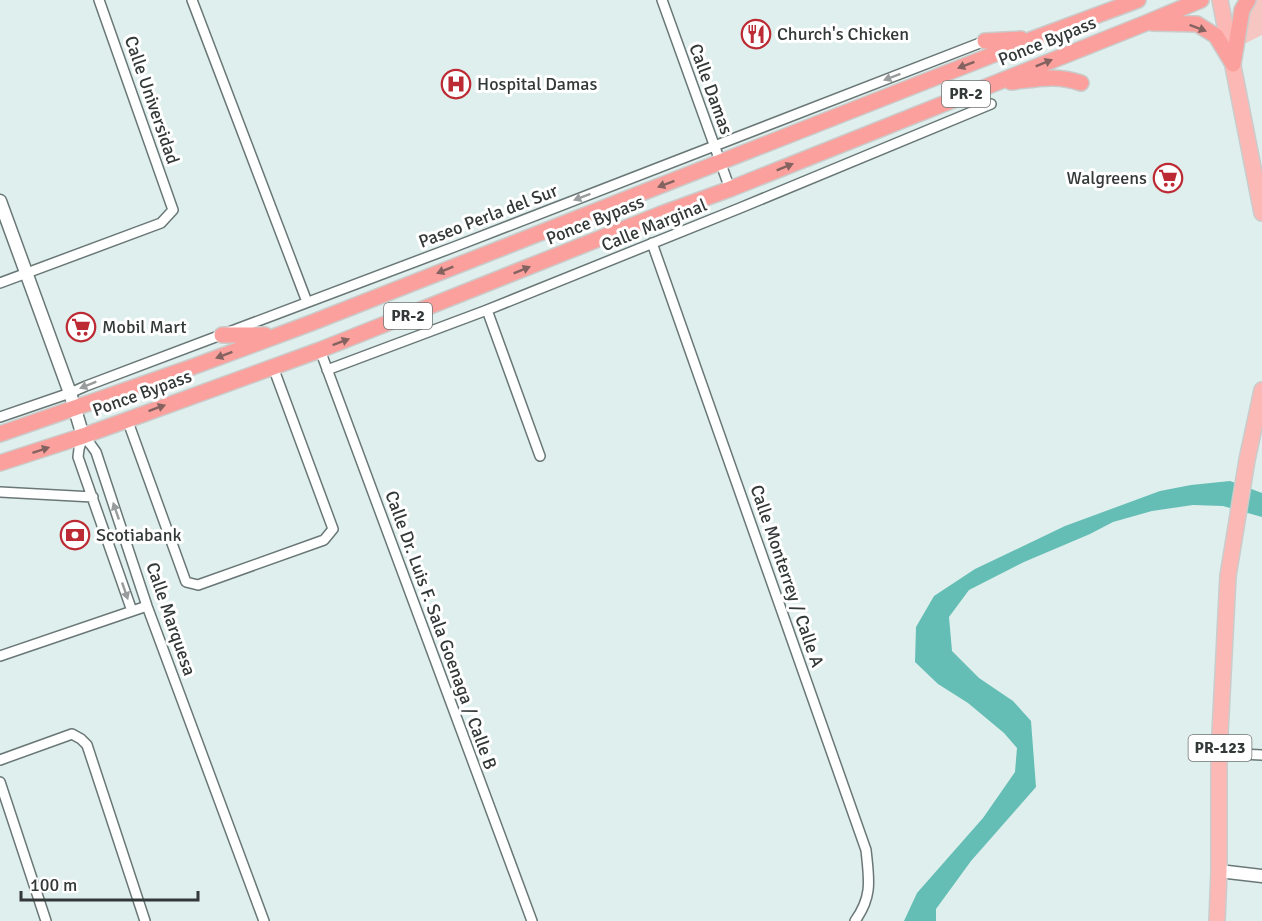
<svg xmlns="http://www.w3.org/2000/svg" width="1262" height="921" font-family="Signika,sans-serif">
	<rect width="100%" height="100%" fill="#dfefed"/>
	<path fill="#f6c6c2" d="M1255,0H1262V35L1242,45L1247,17Z"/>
	<path fill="#64beb5" d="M1230,481L1262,493V517L1223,506L1193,505L1152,511L1113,522L1090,534L1024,562L969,590L949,617L952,651L979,678L1013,701L1031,721L1036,787L971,861L936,909V921H904L917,893L983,818L1015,772L1017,748L1004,733L968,703L938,684L915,662L916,627L934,596L975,569L1065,526L1160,491L1191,485Z"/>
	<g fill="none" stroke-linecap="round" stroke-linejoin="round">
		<g stroke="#697876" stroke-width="12">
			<path id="minor" d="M192,0L307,302
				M662,0L730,189
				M652,243L866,850C869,879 873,896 855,921
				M0,283L161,223L173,210L99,0
				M487,310L540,456
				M320,350L532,921
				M327,370L487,310L740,208L991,104
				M0,417L70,393L86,386L454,247L985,41
				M127,419L186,582L198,585L324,540L333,529L273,367
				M0,492L93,497
				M132,611L78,457L79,449L83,436L91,445L96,452L147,606L264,921
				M0,656L147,606
				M1219,753L1262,755
				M0,760L72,734L81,739L87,745L145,921
				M0,782L46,921"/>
		</g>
		<g stroke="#697876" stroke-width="15">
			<path id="tertiary" d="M0,201L70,393L83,436
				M1219,871L1262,876"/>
		</g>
		<g stroke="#cacccb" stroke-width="18">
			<path id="primary" d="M1220,0L1262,213
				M1217,921L1219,871V753L1228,576L1247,460L1262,390"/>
		</g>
		<g stroke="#cacccb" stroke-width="18">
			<path id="trunk" d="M1152,23L1197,24L1216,36L1233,64
				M985,41L1021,39
				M1233,64L1242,10L1248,0
				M1011,82C1037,79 1056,74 1081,83
				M222,335H265
				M0,434L195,366L311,323L1033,39L1138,0
				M0,463L83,436L320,350L661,214L730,189L1146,23L1201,0"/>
		</g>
		<use href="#minor" stroke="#fff" stroke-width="9"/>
		<use href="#tertiary" stroke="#fff" stroke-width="12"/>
		<use href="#primary" stroke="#fcb8b5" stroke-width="15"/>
		<use href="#trunk" stroke="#fba09c" stroke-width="15"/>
	</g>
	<defs><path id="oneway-solid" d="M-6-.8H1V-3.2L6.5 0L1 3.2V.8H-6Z" transform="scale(1.5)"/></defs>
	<g fill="#836260">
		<use href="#oneway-solid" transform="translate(1198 28) rotate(21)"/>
		<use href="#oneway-solid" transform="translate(1044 63) rotate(-22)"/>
		<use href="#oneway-solid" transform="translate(966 65) rotate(159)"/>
		<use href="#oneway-solid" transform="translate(785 167) rotate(-22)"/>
		<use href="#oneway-solid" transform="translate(666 184) rotate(159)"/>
		<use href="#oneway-solid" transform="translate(445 270) rotate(158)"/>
		<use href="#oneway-solid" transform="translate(522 270) rotate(-22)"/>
		<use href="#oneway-solid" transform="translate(341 342) rotate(-21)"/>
		<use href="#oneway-solid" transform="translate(224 355) rotate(159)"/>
		<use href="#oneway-solid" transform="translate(157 408) rotate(-20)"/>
		<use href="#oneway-solid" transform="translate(41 450) rotate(-18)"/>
	</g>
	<g fill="#999c9c">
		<use href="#oneway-solid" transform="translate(892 77) rotate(159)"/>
		<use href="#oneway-solid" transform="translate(582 197) rotate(159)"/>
		<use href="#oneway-solid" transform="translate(88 385) rotate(158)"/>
		<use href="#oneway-solid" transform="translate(116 511) rotate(-109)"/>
		<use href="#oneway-solid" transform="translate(125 591) rotate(71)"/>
	</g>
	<defs>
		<g id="restaurant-ring" transform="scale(1.5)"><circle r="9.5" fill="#fff" stroke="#bc2b34" stroke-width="1.5"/><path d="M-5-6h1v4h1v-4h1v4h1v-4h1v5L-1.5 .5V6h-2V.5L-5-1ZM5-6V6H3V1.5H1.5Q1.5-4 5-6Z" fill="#bc2b34"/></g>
		<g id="hospital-ring" transform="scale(1.5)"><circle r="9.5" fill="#fff" stroke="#bc2b34" stroke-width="1.5"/><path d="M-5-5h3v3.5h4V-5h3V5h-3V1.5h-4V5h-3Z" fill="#bc2b34"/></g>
		<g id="supermarket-ring" transform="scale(1.5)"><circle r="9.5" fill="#fff" stroke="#bc2b34" stroke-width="1.5"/><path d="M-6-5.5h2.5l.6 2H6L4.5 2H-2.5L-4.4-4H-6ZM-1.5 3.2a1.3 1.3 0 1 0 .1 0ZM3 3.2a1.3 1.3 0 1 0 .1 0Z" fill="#bc2b34"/></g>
		<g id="bank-ring" transform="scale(1.5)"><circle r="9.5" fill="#fff" stroke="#bc2b34" stroke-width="1.5"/><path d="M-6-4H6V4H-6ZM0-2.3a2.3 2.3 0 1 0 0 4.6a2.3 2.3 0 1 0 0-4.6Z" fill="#bc2b34"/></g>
	</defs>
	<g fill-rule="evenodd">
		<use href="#restaurant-ring" x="756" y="34"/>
		<use href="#hospital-ring" x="456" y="84"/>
		<use href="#supermarket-ring" x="1168" y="178"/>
		<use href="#supermarket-ring" x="81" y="327"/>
		<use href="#bank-ring" x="75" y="535"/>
	</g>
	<g text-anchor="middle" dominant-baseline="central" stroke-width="6" stroke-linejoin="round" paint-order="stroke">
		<g fill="#fff" stroke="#707474" stroke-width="1.5">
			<rect x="942" y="81" width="48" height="26" rx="4.5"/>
			<rect x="384" y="303" width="48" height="26" rx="4.5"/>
			<rect x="1188.5" y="735" width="63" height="26" rx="4.5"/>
		</g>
		<g font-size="16" font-weight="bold" fill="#333938">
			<text x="966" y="94">PR-2</text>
			<text x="408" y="316">PR-2</text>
			<text x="1220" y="748">PR-123</text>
		</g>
		<g font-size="18" fill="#333938" stroke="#fff" text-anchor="start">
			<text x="777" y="34">Church's Chicken</text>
			<text x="477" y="84">Hospital Damas</text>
			<text x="1147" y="178" text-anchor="end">Walgreens</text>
			<text x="102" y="327">Mobil Mart</text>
			<text x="96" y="535">Scotiabank</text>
		</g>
		<g font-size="18" fill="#333938" stroke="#fff">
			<text transform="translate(1047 41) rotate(-22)">Ponce Bypass</text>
			<text transform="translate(711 89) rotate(70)">Calle Damas</text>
			<text transform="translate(152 100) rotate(71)">Calle Universidad</text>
			<text transform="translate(488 216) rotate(-21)">Paseo Perla del Sur</text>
			<text transform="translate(595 220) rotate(-22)">Ponce Bypass</text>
			<text transform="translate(654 225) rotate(-22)">Calle Marginal</text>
			<text transform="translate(142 393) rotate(-20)">Ponce Bypass</text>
			<text transform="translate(787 576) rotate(71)">Calle Monterrey / Calle A</text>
			<text transform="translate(171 619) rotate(71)">Calle Marquesa</text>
			<text transform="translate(441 630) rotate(70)">Calle Dr. Luis F. Sala Goenaga / Calle B</text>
		</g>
	</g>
	<path d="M21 891v9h177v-9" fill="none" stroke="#333938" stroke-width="3"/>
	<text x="30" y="891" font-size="18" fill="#333938" stroke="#ffffff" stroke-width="4.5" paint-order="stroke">100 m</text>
</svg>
